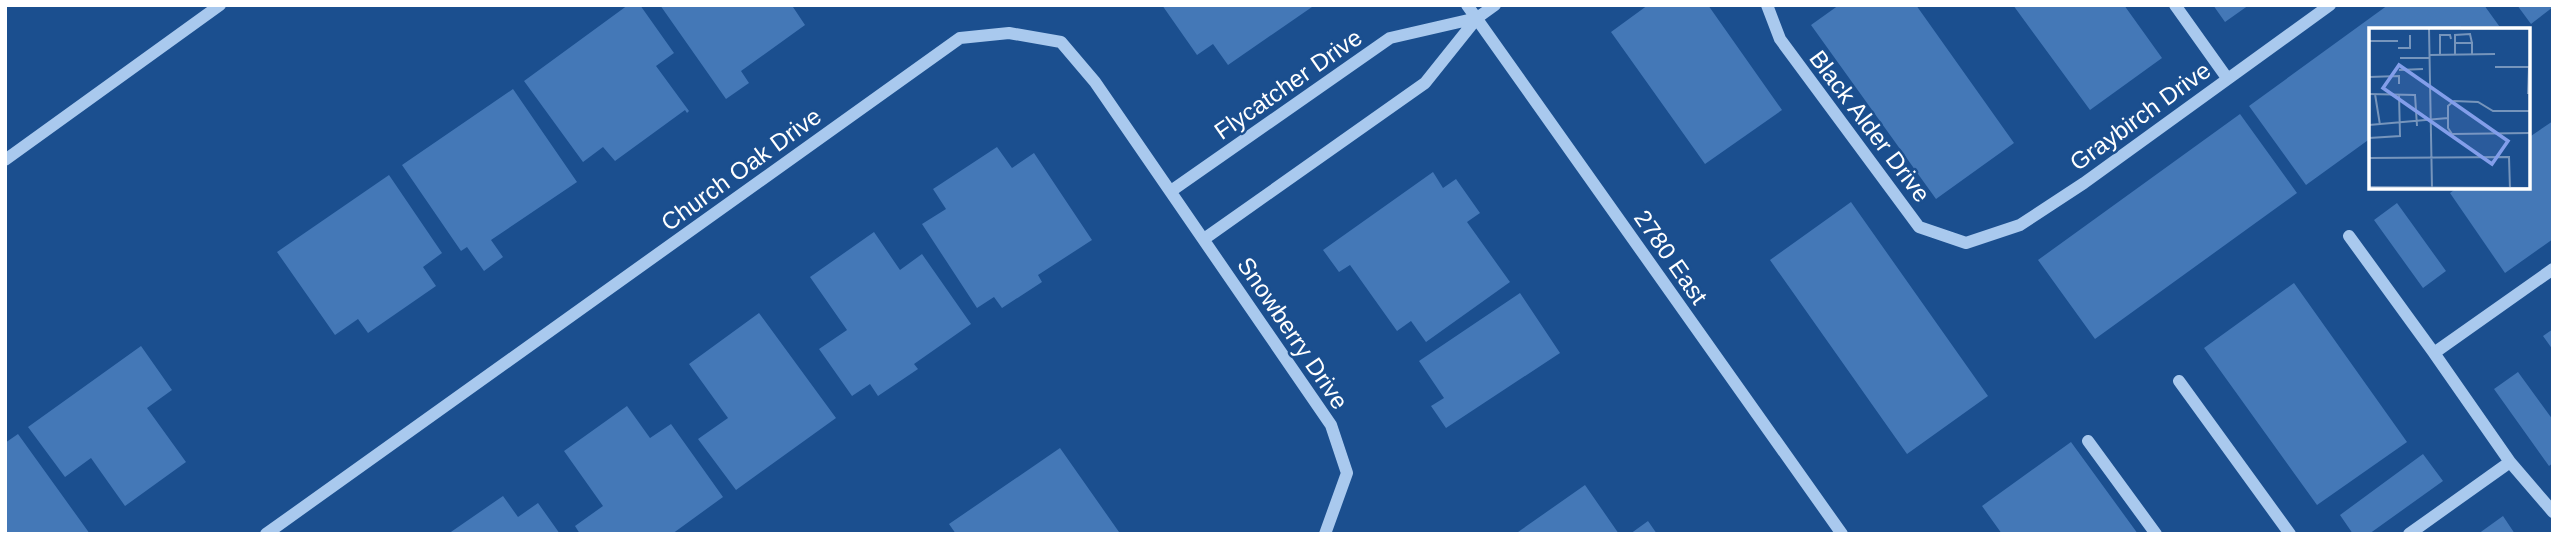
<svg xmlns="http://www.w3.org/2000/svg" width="2558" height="539" font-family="Arial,sans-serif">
	<rect width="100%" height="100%" fill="#1b4f8f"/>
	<path fill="#4478b7" d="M628,5H640L674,53L656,66L689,111L687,113L685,110L615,161L603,147L583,162L524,81Z
		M660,5H796L793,7L805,25L741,71L749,83L726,99Z
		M1162,5H1311L1312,7L1228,65L1213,44L1197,55Z
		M1648,5H1708L1782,110L1705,164L1611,32Z
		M1839,5H1916L2014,143L1936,199L1811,25Z
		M2013,5H2124L2162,58L2090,110Z
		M2213,5H2249L2225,22Z
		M2388,5H2484L2502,30H2371V138L2306,185L2249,106Z
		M2517,5H2553V7L2531,24Z
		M513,89L577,182L491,240L503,257L484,271L467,247L461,251L402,165Z
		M2240,114L2297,193L2095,339L2038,260Z
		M2553,121V239L2505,273L2450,193L2458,187H2528V138Z
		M997,147L1012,168L1034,153L1092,240L1038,275L1042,282L1002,308L994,297L977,308L922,224L946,209L933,189Z
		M1433,172L1443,188L1456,179L1480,213L1467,222L1510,282L1426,342L1411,321L1397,331L1350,265L1339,272L1323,250Z
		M389,175L442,253L423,267L436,286L368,333L358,319L335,335L277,252Z
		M1851,202L1988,396L1907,454L1770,260Z
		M2397,203L2446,271L2423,288L2374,220Z
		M874,232L900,270L922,254L971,324L914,364L918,369L878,396L870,384L852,396L819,349L847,330L810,277Z
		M2294,283L2407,442L2317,505L2204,348Z
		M1520,293L1560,353L1446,428L1431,406L1444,398L1419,361Z
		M759,313L836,418L736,490L698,439L728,418L689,364Z
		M2553,329V350L2543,336Z
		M141,346L172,390L147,408L186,462L125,506L91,458L65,477L28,427Z
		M2518,372L2553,420V463L2549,466L2494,389Z
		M627,406L650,438L671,424L723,497L672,534H580L575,526L603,506L564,451Z
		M18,434L90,534H5V443Z
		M2071,442L2138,534H2002L1982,506Z
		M1060,448L1119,532L956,534L949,524Z
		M2423,454L2443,481L2369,534H2353L2340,515Z
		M1585,485L1619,534H1520L1518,532Z
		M503,496L518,517L538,503L560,534H448Z
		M2503,516L2515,534H2478Z
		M1648,521L1657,534H1630Z"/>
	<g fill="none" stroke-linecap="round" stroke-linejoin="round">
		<path stroke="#a9c9ee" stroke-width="12" d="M1467,5L1842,534
			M1767,5L1780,39L1919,227L1966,243L2020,225L2084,183L2330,5
			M2175,5L2227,78
			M5,160L220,5
			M1171,191L1390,38L1477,18
			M2349,236L2434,353L2553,269
			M1204,239L1425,83L1477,18L1495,5
			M2434,353L2510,462L2553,512
			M2179,381L2290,534
			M2088,441L2156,534
			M266,534L960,38L1009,33L1061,42L1095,82L1331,425L1347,473L1325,534
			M2409,534L2510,462"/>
	</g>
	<g text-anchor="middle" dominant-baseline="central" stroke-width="5" stroke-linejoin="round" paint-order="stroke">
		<g font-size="24" fill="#fff" stroke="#1b4f8f">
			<text transform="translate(1288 84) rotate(-35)">Flycatcher Drive</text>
			<text transform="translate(2140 116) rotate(-36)">Graybirch Drive</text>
			<text transform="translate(1870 126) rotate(53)">Black Alder Drive</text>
			<text transform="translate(741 169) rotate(-36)">Church Oak Drive</text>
			<text transform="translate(1671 257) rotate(55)">2780 East</text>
			<text transform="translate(1293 333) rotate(56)">Snowberry Drive</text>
		</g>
	</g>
	<g transform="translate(2369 28)">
		<rect width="161" height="161" fill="#1b4f8f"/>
		<path fill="none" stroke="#3c6290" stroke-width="3.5" d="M92,0H161"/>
		<path fill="none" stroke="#7695bc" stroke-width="2" d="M60,0L63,160M0,13H29M86,15V7L101,6L103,15M29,20H41V7M61,27L126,26M71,27V7H81L82,11M86,27V15H103V27M31,30H60M126,39H160L159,66M30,42L54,41M0,49L30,48V56M0,66L46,67L48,98M6,66L11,97M161,83H124L109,74L85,73L79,78V100L83,106L161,105M0,97L79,90M0,110L31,108L30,66M0,130L140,129L141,161M0,159L161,160"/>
		<path fill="#839eea" fill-opacity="0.15" stroke="#839eea" stroke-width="3.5" d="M30,37L139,113L123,136L14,60Z"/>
		<rect width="161" height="161" fill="none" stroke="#fff" stroke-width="3.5"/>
	</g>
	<rect width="2558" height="539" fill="none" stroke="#ffffff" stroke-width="14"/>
</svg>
